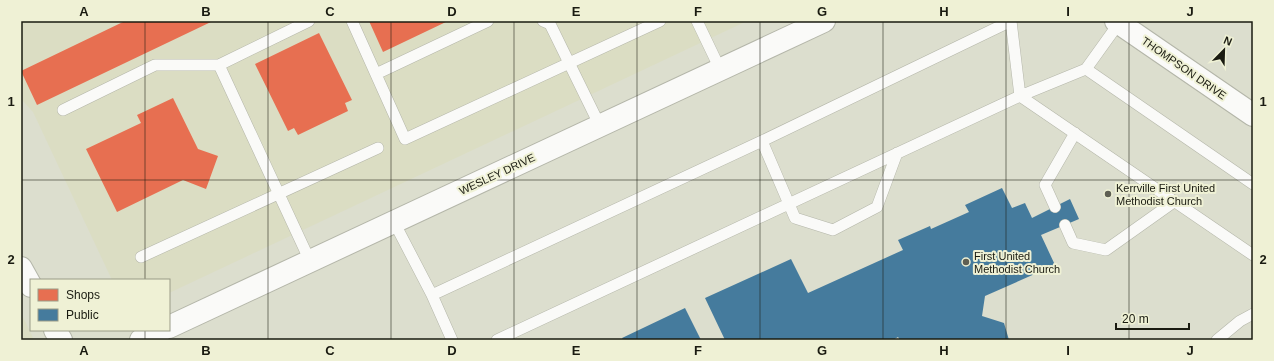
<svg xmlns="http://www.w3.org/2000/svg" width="1274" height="361" font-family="Helvetica,sans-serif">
	<rect width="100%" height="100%" fill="#dcdece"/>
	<path fill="#dbddc3" d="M21,21H747L169,293V280H112L33,112L21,99Z
		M21,314L26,323L34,340H21Z"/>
	<path fill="#e76f51" d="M125,21H213L37,105L21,71Z
		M369,21H448L383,52Z
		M319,33L352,100L345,103L348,111L298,135L294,128L288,131L255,64Z
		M173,98L198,149L218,156L206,189L183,180L117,212L86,149L141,123L137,115Z"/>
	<path fill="#457b9d" d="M1002,188L1012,208L1025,203L1032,218L1070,199L1079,219L1041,235L1055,265L985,296L982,316L1004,323L1009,340H900L898,337L893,340H725L705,298L791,259L808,293L903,250L898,240L930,226L931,229L969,212L965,205Z
		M685,308L701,340H623L622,338Z"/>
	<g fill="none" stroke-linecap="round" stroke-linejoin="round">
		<g stroke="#b4b6a9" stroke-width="12">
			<path id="service" d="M352,21L405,139L660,21
				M543,21L550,24L600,126
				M697,21L720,69
				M1011,21L1020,96L1253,255
				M219,65L309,21
				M1086,69L1253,184
				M376,74L488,21
				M63,110L155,65H219L310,261
				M762,141L795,218L833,230L877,207L897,153
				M1055,207L1045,185L1075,133
				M394,222L432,295L452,340
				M1065,225L1073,243L1106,250L1175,201
				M141,257L378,148
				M432,295L762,141L1011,21
				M497,340L1020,96L1086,69L1119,23
				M1217,340L1240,321L1253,314"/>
		</g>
		<g stroke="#b4b6a9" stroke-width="24">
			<path id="minor" d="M21,268L31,286
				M169,327L824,21
				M55,330L61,340
				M141,340L162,330"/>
		</g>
		<g stroke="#b4b6a9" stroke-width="24">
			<path id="primary" d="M1116,21L1253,115"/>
		</g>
		<use href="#service" stroke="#fafaf8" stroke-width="11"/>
		<use href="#minor" stroke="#fafaf8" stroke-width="22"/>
		<use href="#primary" stroke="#fafaf8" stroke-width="22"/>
	</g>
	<path fill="none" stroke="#1a1b11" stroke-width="1" stroke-opacity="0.55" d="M145,21V280M268,21V340M391,21V340M514,21V340M637,21V340M760,21V340M883,21V340M1006,21V340M1129,21V340M21,180H1253M145,330V340"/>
	<g fill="#5e5f53" stroke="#eff1d5" stroke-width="1.5">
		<circle cx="1108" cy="194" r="4"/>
		<circle cx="966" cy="262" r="4"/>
	</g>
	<g text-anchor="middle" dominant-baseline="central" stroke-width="4" stroke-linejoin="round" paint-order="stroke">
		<g font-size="11" fill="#1a1b11" stroke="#eff1d5">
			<text transform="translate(1184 68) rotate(35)">THOMPSON DRIVE</text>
			<text transform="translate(497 174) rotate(-25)">WESLEY DRIVE</text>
		</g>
		<g font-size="11" fill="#1a1b11" stroke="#eff1d5" text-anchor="start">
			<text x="1116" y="188">Kerrville First United<tspan x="1116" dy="13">Methodist Church</tspan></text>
			<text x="974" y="256">First United<tspan x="974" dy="13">Methodist Church</tspan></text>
		</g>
	</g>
	<rect width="1274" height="361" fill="none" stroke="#eff1d5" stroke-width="44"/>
	<rect x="30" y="279" width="140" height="52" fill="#eff1d5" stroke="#9a9b87"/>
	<rect x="38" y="289" width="20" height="12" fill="#e76f51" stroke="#9a9b87"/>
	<text x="66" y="299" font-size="12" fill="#1a1b11">Shops</text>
	<rect x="38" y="309" width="20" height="12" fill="#457b9d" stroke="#9a9b87"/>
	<text x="66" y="319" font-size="12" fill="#1a1b11">Public</text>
	<g transform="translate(1224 50) rotate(23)" stroke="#eff1d5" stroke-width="3" paint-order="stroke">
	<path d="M0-3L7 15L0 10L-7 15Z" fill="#1a1b11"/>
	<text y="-6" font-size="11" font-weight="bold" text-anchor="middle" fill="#1a1b11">N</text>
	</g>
	<path d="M1116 323v6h73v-6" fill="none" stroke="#1a1b11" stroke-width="2"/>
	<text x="1122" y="323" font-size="12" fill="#1a1b11" stroke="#eff1d5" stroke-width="3" paint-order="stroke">20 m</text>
	<rect x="22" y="22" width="1230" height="317" fill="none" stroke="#1a1b11" stroke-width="1.5"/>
	<g font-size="13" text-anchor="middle" font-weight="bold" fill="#1a1b11">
		<text x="84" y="16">A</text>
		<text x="206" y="16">B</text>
		<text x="330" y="16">C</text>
		<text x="452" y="16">D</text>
		<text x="576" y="16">E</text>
		<text x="698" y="16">F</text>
		<text x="822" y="16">G</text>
		<text x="944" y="16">H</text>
		<text x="1068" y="16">I</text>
		<text x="1190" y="16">J</text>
		<text x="11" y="106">1</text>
		<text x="1263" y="106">1</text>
		<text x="11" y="264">2</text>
		<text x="1263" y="264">2</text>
		<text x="84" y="355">A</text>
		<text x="206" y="355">B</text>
		<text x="330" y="355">C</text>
		<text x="452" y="355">D</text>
		<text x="576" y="355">E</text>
		<text x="698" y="355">F</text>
		<text x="822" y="355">G</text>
		<text x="944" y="355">H</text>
		<text x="1068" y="355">I</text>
		<text x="1190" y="355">J</text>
	</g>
</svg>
